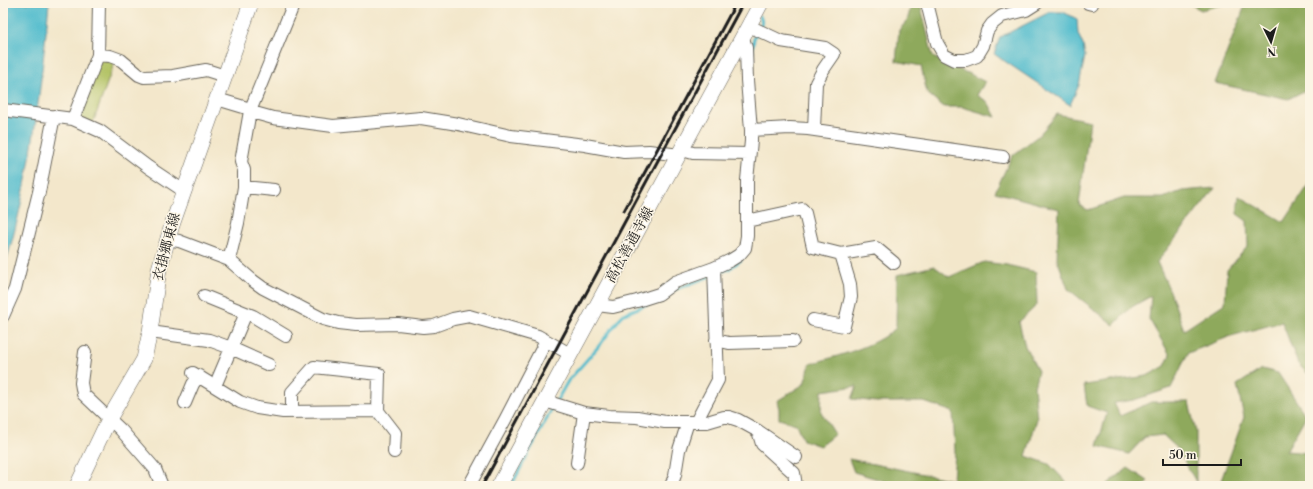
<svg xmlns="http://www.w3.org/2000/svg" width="1313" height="489" font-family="'Libre Bodoni','Noto Serif JP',serif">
	<rect width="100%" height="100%" fill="#fcf5e5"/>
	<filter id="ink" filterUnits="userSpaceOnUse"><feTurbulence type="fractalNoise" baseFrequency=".025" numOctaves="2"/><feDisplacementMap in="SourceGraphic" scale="8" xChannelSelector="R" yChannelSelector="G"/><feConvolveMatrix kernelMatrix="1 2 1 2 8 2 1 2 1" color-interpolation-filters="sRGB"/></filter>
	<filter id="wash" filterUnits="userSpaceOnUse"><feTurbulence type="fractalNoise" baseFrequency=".012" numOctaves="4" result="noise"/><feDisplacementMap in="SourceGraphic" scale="16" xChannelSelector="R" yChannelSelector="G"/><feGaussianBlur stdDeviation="0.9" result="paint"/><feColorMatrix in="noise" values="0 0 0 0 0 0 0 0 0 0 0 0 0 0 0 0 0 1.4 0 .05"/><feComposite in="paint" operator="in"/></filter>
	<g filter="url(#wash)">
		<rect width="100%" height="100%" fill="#f3e7cb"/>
		<path fill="#b3c366" stroke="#687041" d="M100,57L115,61L93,123L78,118Z"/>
		<path fill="#8ea95b" stroke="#55623c" d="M912,3H920L933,57C950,67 969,72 985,82L977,95L988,102L996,117L962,107H944L927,93L921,66L896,61L899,30L907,21Z
			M1188,3H1230L1201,10Z
			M1246,3H1310V88L1288,99L1215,83Z
			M1057,114L1090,121L1079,205L1088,210L1124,198H1163L1182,191L1215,188L1157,262L1170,291L1184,330L1225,303L1227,270L1248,246L1247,221L1237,214L1239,196L1284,222L1310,183V376L1298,364L1282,322L1231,336L1188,353L1171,388L1134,400L1114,403L1120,416L1151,402H1189L1196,432V482L1177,448L1163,435L1145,437L1129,454L1097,446L1107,413L1087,406L1084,385L1147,376L1165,366L1170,355L1149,319L1151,296L1130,308L1114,325L1068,289L1057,259L1059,209L995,192L1012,156L1039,135Z
			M984,262L1007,265L1036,272L1037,305L1019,322L1025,346L1038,371L1034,387L1037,419L1026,456L1049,464L1070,486H901L854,472L849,459L953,480L955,452L953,412L924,402H877L852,399L857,386L822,391L821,412L835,434L820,446L803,440L796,424L779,419V409L777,401L804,384L810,364C840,355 872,348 896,328L897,275L934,266L949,277Z
			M1262,369L1278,373L1306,416L1286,451L1310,453V486H1219L1244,417L1237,385Z
			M1128,468L1148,481L1143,486H1105Z"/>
		<path fill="#51bccd" stroke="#366c74" d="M3,3H49C40,93 31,185 3,271Z
			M1050,12H1063L1077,19L1078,34L1083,45L1085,56L1079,85L1070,105L994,54L1000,37Z"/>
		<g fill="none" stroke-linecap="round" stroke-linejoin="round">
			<path stroke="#51bccd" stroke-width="3" d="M760,27L762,22L760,16
				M752,52L754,38L757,32
				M718,273L729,269L741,260
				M671,291L711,276
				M556,402L568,381L599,346L620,318L624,314L652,302
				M511,486L553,407"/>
		</g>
	</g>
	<g filter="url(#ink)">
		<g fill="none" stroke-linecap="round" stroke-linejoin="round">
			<g stroke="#676359" stroke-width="14">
				<path id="minor" d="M99,3L98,55L110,56L121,60L139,75L144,77L173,76L206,70L225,76
					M927,3L937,43L944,55L954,60H966L977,56L983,46L987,31L992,24L1002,16L1026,10L1037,3
					M1088,3L1092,4
					M749,26L781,41L825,48L834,54L823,70L816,83L814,129
					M217,99L247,108L255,113L273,118L333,126L421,118L458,124L511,136L585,145L624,152L649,151L679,155
					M3,110L73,119L100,131L148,167L184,191
					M73,119L98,55
					M751,130L790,128L808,129L1003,157
					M682,150L693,153L749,154
					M244,187L274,190
					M747,221L802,209L805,213L813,247L841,254L876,248L894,263
					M167,239L179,241L229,260L252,280L263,288L323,319L338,323L356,325L398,324L423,327L434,326L453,319L469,316L538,336L570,354
					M229,260L238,223L244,187V170L241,162L250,111L294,3
					M204,296L253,316L286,336
					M597,305L613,307L637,301L659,294L675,282L714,268L731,260L739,255L745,248L747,236V180L751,141V130L747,80L746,48L743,38
					M3,316L15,289L39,192L54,116
					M813,320L844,326L851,297L850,284L841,254
					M150,332L209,340L231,348L269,365
					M716,340L729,343L793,341
					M85,352L81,383L83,394L121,430L155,469L162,486
					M193,373L240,402L257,408L283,412L378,411L395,433L394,452
					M215,386L246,313
					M545,401L584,413L609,416L637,417L665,422H707L724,417H729L738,420L758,431L796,457
					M185,403L193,384L199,376
					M292,412V392L314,367L379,374L378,411
					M696,422L718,380L714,268
					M758,431L762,444L794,473L796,486
					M577,463L584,413
					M469,486L506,418L546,341
					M671,486L675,475L679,450L688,422"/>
			</g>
			<g stroke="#676359" stroke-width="16">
				<path id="major" d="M77,486L109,419L144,359L150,332L159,269L172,225L251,3
					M499,486L761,3"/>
			</g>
			<use href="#minor" stroke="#fff" stroke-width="12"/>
			<use href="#major" stroke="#fff" stroke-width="15"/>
			<path stroke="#1c1c1c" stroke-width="3" d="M624,211L736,3
				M482,486L743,3"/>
		</g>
	</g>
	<g text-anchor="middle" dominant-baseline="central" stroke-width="3" stroke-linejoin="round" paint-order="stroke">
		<g font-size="14" fill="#1c1c1c" stroke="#fcf5e5">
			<text transform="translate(630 245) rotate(-61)">高松善通寺線</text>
			<text transform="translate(167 247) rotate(-75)">衣掛郷東線</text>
		</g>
	</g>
	<rect width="1313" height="489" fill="none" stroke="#fcf5e5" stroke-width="16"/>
	<g transform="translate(1271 42) rotate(175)" stroke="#fcf5e5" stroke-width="3" paint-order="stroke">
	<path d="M0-3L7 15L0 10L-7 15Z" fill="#1c1c1c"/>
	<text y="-6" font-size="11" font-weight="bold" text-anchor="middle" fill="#1c1c1c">N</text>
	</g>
	<path d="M1163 459v6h78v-6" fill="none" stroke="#1c1c1c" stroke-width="2"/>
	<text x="1169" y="459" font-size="12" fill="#1c1c1c" stroke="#fcf5e5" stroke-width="3" paint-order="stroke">50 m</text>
</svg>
